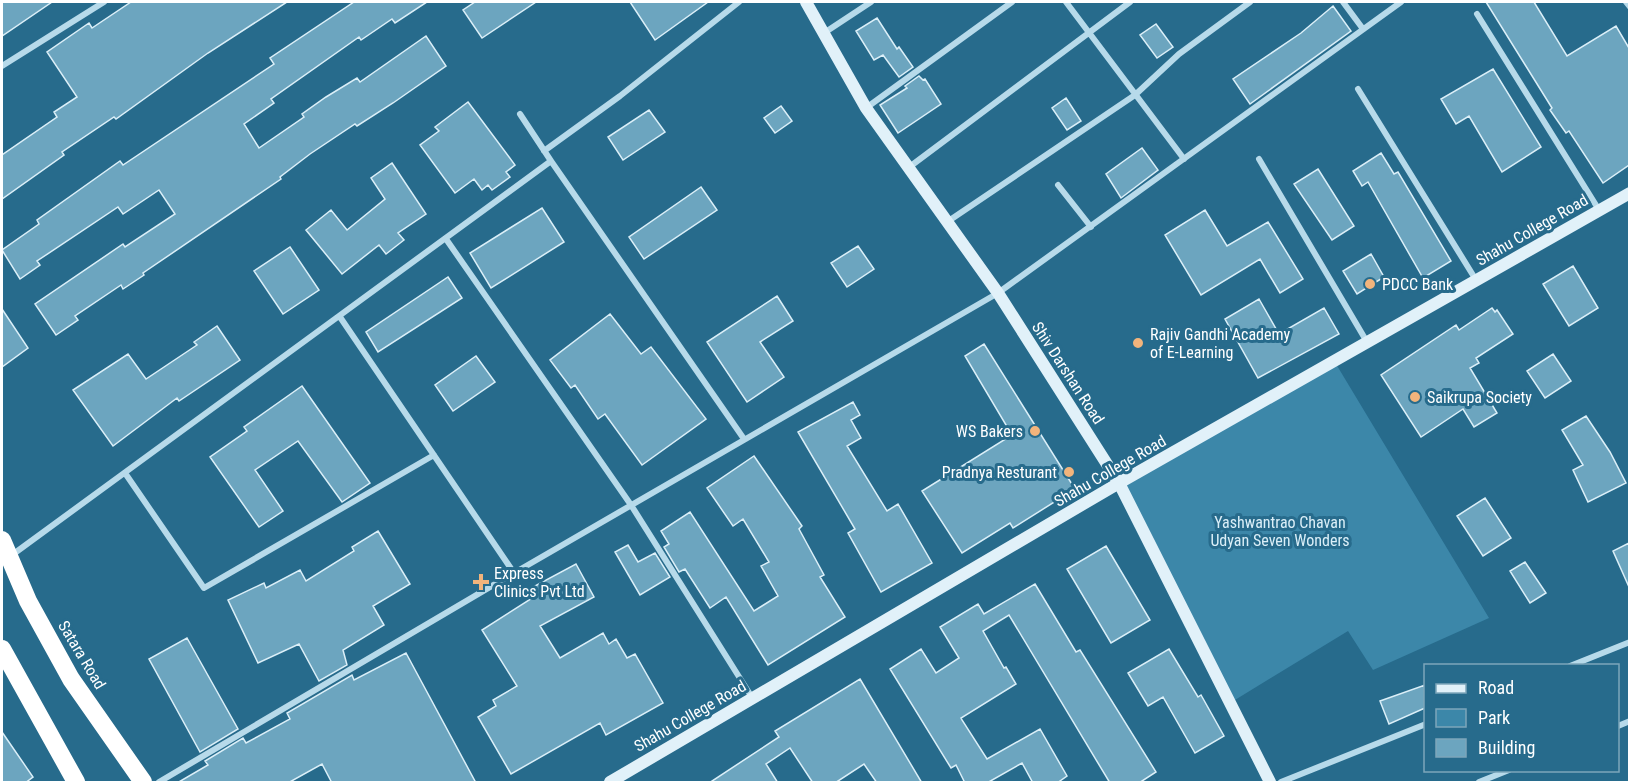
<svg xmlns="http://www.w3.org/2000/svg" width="1631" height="784" font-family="'Roboto Condensed',sans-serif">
	<rect width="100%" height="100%" fill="#276b8c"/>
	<path fill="#3c87a9" d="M1336,364L1489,618L1373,670L1348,631L1230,703L1119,483Z"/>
	<path fill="#6ca5bf" stroke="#dbeff8" stroke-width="1.5" d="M2,2H52L2,36Z
		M131,2H287L208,53L116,119L114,117L62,152L64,155L2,199V155L57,117L54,112L77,97L47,52L89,23L92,28Z
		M354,2H427L395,23L392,19L361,40L359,37L271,99L274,103L244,124L259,148L304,117L302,114L326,97L357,78L360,82L426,36L446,66L393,103L357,126L355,124L310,154L280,177L281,179L143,273L144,275L123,289L121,285L75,316L78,320L56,335L35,304L123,244L125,247L175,214L159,190L123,214L118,207L37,261L40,265L20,279L2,250L39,224L37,220L120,161L123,165L274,64L270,58Z
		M475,2H536L482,38L463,10Z
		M630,2H708L655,40Z
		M1486,2H1534L1567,56L1616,26L1629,48V165L1603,183L1569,131L1566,133L1550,110L1552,108Z
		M1333,6L1351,31L1250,104L1233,79L1301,33Z
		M877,18L897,49L899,47L913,67L899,77L883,55L874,60L856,31Z
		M1156,24L1173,47L1157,58L1140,35Z
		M1493,69L1541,147L1502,172L1469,116L1456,124L1441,99Z
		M919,76L923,80L925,79L941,104L898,133L880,105L907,88L905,86Z
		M1066,98L1081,121L1067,130L1052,108Z
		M468,102L515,165L506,172L510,177L492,190L488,185L482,190L474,179L455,193L420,145L439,131L435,127Z
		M781,106L792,121L775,133L764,118Z
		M649,110L665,132L623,160L608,137Z
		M1142,148L1158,170L1121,198L1106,174Z
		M1381,153L1394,174L1398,172L1451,261L1423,278L1368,182L1362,186L1353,171Z
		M392,163L426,214L398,233L404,240L386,254L379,245L342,274L306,230L331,210L347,230L385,199L371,178Z
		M1318,169L1354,226L1332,240L1294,184Z
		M701,187L717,210L644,259L629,237Z
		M542,208L564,242L491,288L470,253Z
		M1205,210L1227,246L1268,222L1303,279L1280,293L1260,259L1201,295L1165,235Z
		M858,246L874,269L847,287L831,263Z
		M290,247L319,290L283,314L254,271Z
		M1371,254L1384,277L1357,294L1343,271Z
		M1573,266L1598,308L1569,326L1543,284Z
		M448,277L462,298L378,352L366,332Z
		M777,296L793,321L760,342L784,377L747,402L707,342Z
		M1259,299L1279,334L1324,308L1339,334L1258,378L1225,319Z
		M1492,308L1495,312L1497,310L1513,334L1476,358L1479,363L1470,368L1497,413L1474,427L1463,409L1421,437L1381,375L1456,325L1459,330Z
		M2,309L28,348L2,367Z
		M610,314L641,354L651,347L706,419L642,465L605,414L598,419L575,385L571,388L550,360Z
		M217,326L240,360L179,401L177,398L113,446L73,390L128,354L146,379L197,345L194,342Z
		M984,344L1075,489L1013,528L1010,523L962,553L922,491L1012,435L965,356Z
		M1553,354L1571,381L1545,398L1527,371Z
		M476,356L495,382L453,411L435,385Z
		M302,386L370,483L342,502L298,441L255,470L283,511L259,527L210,457L247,431L244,427Z
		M853,402L860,415L851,420L861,438L847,446L887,511L898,504L932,563L881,592L848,533L855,529L798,432Z
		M1586,416L1610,452L1626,483L1588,502L1573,470L1583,465L1562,430Z
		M754,456L802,526L799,529L824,575L820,577L845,617L768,665L726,597L710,608L685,569L679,572L664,547L669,544L661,531L690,512L754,611L778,596L761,566L769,562L743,519L733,526L707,488Z
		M1485,498L1511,538L1483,556L1457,516Z
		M378,531L410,584L373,606L384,625L343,650L347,665L319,681L299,644L258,663L228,600L264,583L266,588L300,570L306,581L354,551L352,547Z
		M1629,543V587L1613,551Z
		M628,545L638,562L655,553L670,577L640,595L615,552Z
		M1106,546L1150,620L1111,643L1067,569Z
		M1525,562L1546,593L1530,603L1510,571Z
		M576,564L594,597L540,626L560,658L603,633L609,644L616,639L627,658L635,654L663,703L606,735L600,723L511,774L478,717L496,706L493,700L517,686L482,630L537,595L533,587Z
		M1035,584L1076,652L1080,650L1156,772L1139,783H1110L1009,615L983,631L1004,668L1006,667L1016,684L961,718L962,720L987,759L1040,729L1067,776L1057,783H1033L1022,763L987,783H965L956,765L951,768L890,669L921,649L936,673L959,658L940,627L978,604L984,614Z
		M187,638L238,729L200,752L149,659Z
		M1169,649L1198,697L1201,695L1224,736L1195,753L1163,697L1148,706L1128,673Z
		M406,653L476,783H332L322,764L288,783H177L208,765L205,761L243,738L246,743L290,719L287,713L352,675L354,680Z
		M860,679L922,783H877L864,764L835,783H813L790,748L766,764L778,783H709L779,737L775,731Z
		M1425,685V708L1389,724L1380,701Z
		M2,732L33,777L25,783H2Z"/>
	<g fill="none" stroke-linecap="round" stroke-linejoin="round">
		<path stroke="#b7daea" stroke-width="6" d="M1066,2L1184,159
			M1343,2L1363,29
			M1626,2L1630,7
			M1477,14L1599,210
			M824,33L871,2
			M2,66L104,2
			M1358,89L1476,280
			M866,108L1012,2
			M520,114L551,161
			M544,151L620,96L739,2
			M1259,159L1367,342
			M908,168L1130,2
			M1058,185L1091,227
			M947,222L1135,95L1179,54L1250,2
			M446,239L631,505L753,699
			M340,317L514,573
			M125,473L204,588L434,455
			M12,555L551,161L744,439
			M1570,666L1630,642
			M1618,726L1630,721
			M159,782L514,573L998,293L1401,2
			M1281,782L1426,724
			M1479,782L1509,770"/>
		<path stroke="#e1f1f9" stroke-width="12" d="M806,2L866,108L998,293L1119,483L1270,782
			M610,782L1119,483L1630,193"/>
		<path stroke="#fff" stroke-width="18" d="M2,540L28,601L71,679L143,782
			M2,649L76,782"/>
	</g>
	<g fill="#f2b47c" stroke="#276b8c" stroke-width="2">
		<circle cx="1370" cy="284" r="6"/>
		<circle cx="1138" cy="343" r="6"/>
		<circle cx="1415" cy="397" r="6"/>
		<circle cx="1035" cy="431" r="6"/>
		<circle cx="1069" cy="472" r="6"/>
		<path d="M478 573h6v6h6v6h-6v6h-6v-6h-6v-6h6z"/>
	</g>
	<g text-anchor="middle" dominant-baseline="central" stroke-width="6" stroke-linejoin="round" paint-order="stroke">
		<g font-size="16" fill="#fff" stroke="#276b8c">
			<text transform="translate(1532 230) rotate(-30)">Shahu College Road</text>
			<text transform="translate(1068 373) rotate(57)">Shiv Darshan Road</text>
			<text transform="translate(1110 471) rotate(-30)">Shahu College Road</text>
			<text transform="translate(82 655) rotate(59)">Satara Road</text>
			<text transform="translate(690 716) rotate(-30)">Shahu College Road</text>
		</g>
		<g font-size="16" fill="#fff" stroke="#276b8c" text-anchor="start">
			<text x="1382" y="284">PDCC Bank</text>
			<text x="1150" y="334">Rajiv Gandhi Academy<tspan x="1150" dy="18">of E-Learning</tspan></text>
			<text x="1427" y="397">Saikrupa Society</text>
			<text x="1023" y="431" text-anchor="end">WS Bakers</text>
			<text x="1057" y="472" text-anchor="end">Pradnya Resturant</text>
			<text x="494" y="573">Express<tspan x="494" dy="18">Clinics Pvt Ltd</tspan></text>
		</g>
		<g font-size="16" fill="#dbeff8" stroke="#276b8c">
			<text x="1280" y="522">Yashwantrao Chavan<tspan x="1280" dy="18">Udyan Seven Wonders</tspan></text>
		</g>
	</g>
	<rect width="1631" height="784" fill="none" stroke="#ffffff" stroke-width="6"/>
	<rect x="1424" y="664" width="195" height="108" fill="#276b8c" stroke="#7da6ba" stroke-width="1.5"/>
	<rect x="1436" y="684" width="30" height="9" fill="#e1f1f9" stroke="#7da6ba" stroke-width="1.5"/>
	<text x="1478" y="694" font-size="18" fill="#ffffff">Road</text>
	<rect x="1436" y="709" width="30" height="18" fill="#3c87a9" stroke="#7da6ba" stroke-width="1.5"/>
	<text x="1478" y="724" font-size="18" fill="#ffffff">Park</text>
	<rect x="1436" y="739" width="30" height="18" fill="#6ca5bf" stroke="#7da6ba" stroke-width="1.5"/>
	<text x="1478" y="754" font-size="18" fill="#ffffff">Building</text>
</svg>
